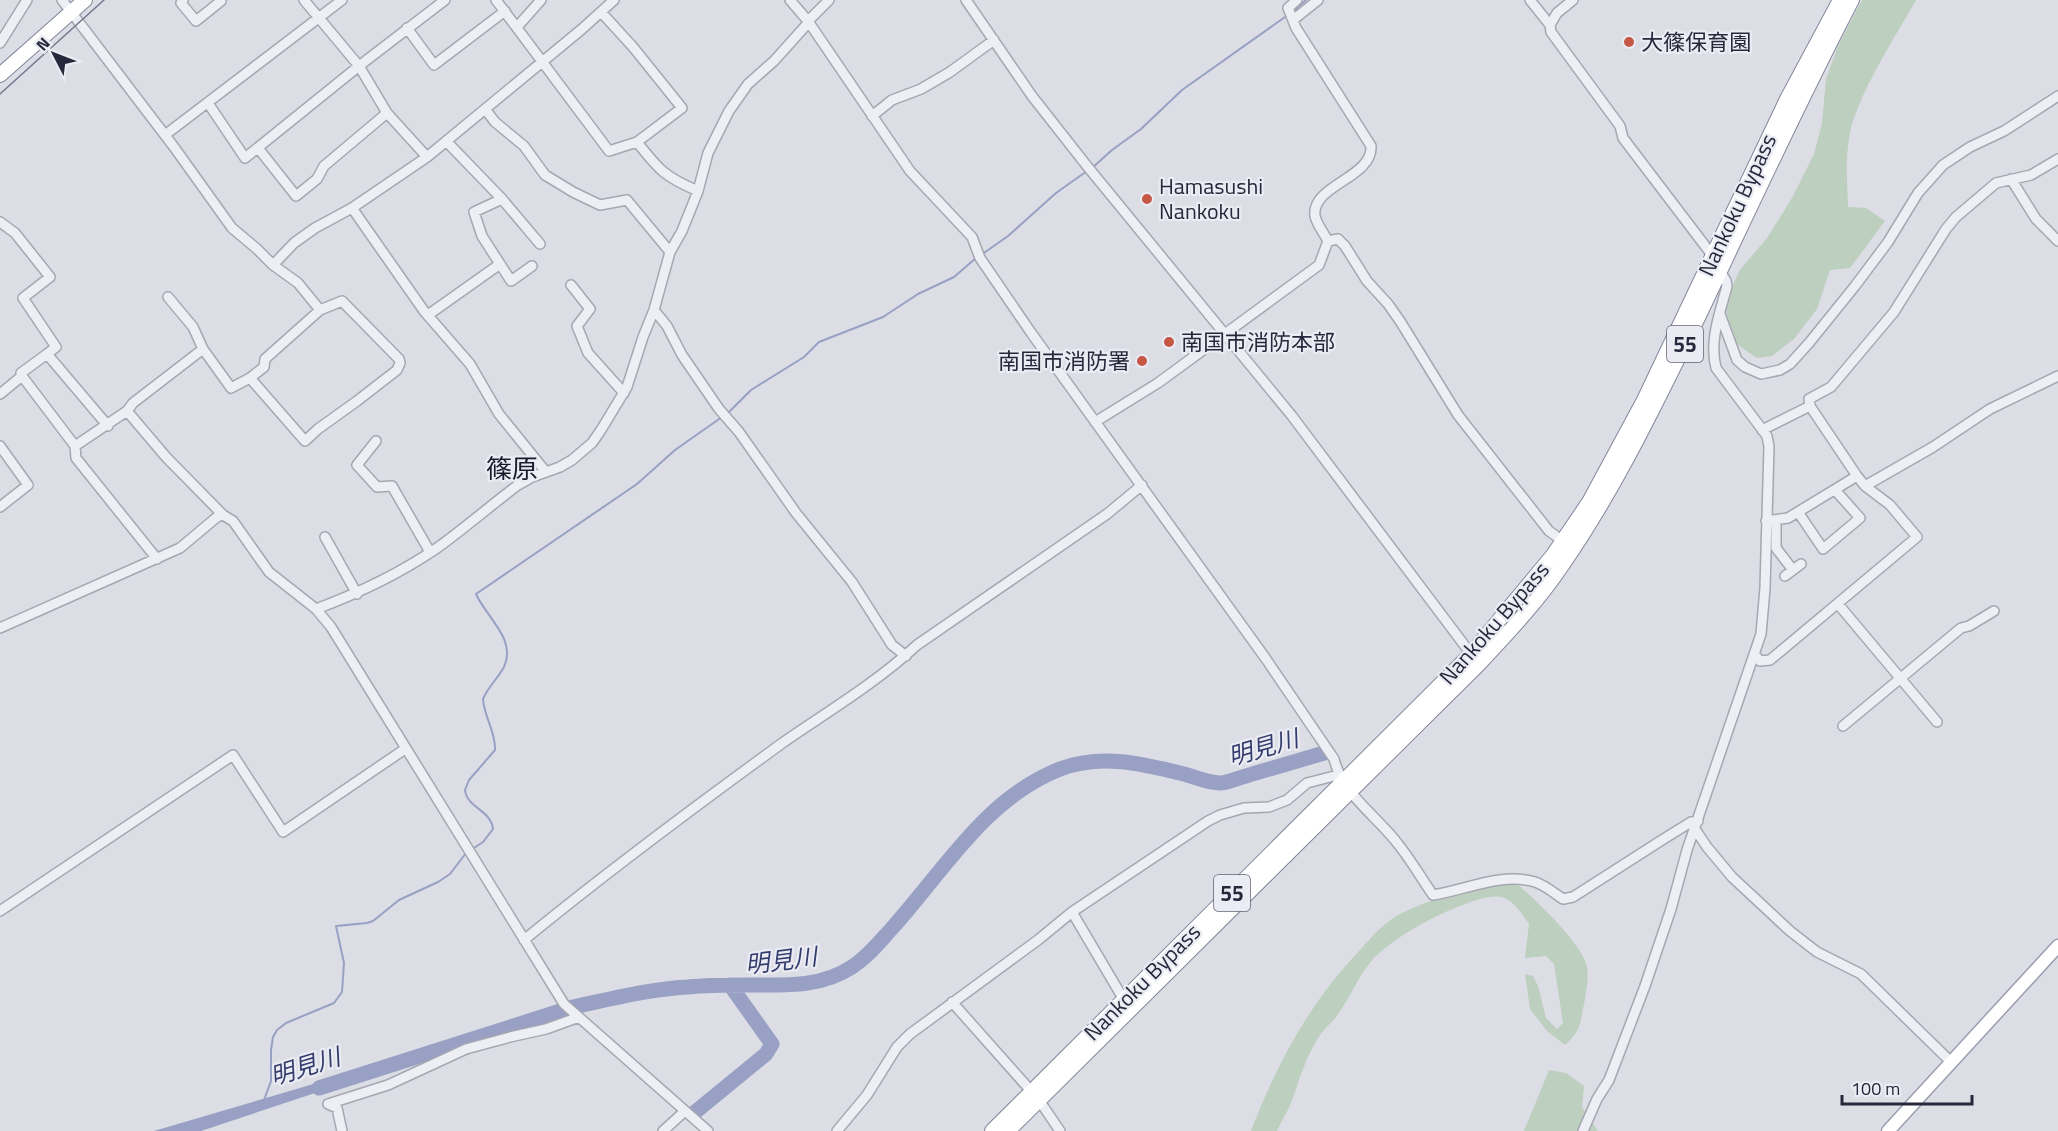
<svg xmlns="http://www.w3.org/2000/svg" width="2058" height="1131" font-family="'Titillium Web','Noto Sans JP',sans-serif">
	<rect width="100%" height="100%" fill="#dcdde5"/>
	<path fill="#bdcfbe" d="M1862,0H1916C1895,37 1870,75 1855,115C1844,144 1847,177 1848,207L1866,208L1885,221L1850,268L1830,270L1817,309L1794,339L1772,356L1757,358L1738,345L1727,324L1726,302L1739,271L1767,238L1792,198L1814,154L1822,123L1826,79L1838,46Z
		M1511,879C1530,894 1583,944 1587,967C1589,977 1586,993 1584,1004C1579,1026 1582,1029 1565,1045L1547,1031L1530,1009L1525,974L1533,976L1538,986L1546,1018L1557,1029L1563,1023L1554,964L1546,956L1525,958L1529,924C1508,892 1500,892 1465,904C1435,915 1389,939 1369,964C1357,979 1351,996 1340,1011C1335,1020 1326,1027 1320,1035C1314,1044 1309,1054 1305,1064C1300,1075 1297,1087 1293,1098C1289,1109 1282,1120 1277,1131H1251C1277,1063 1310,1002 1361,949C1372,936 1387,920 1402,913C1436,896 1475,888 1511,879Z
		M1549,1070L1566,1073L1584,1086L1582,1107L1598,1131H1524Z"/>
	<path fill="#98a0c4" d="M337,1077L336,1086L201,1131H154Z"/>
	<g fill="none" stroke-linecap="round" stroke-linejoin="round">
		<path stroke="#98a0c4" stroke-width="2" d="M1296,9L1306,0
			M1092,168L1112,150L1141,129L1182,90L1285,17
			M981,255L1008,236L1056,193L1087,171
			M727,414L751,390L804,357L819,342L883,317L918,294L954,277L976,258
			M471,850L483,842L493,829C491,810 467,808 465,790L469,780L495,750C496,732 484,717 483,699C488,687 498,678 504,667C517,639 486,617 476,594L637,484L675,450L722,417
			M264,1100L271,1081V1050L273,1037L277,1030L286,1023L334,1003L342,992L344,963L336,926L367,923L373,921L399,900L438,882L450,874L466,853"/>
		<path stroke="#98a0c4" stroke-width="15" d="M319,1088L573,1007C611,999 649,989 688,987C708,985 728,985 747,985C784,985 820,988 852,967C869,956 881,940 894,926C945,869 986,798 1060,769C1101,753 1144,764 1184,774C1195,777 1208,783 1220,783C1227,783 1238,778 1246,776C1272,768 1298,761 1324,753
			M694,1113L766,1054L772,1044L730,985"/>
		<g stroke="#a5a7b2" stroke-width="12">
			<path id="minor" d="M62,0L174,147L232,228L257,249L273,265L298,283L320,310L265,359L264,367L250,378L305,441L318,429L357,401L397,370L400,363L399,359L342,301L320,310
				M183,0L181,3L196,21L221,1
				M304,0L359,66L387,113L427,157
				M496,0L609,151L637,142
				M790,0L808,21L910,171L972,237L980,258L1032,334L1266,659L1334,759C1343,795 1377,816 1398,844C1411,860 1421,878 1433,895C1466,890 1501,872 1535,882C1545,885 1554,893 1563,899L1573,897L1662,840L1691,822L1698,821
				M966,0L1032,96L1087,166L1292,416L1474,658
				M1297,0L1288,8L1296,28L1371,146C1373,178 1311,185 1315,216C1317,225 1324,233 1328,241
				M1530,0L1550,25L1551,32L1620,126L1623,138L1709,251L1726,281L1727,286C1720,313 1709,340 1716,368L1767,436L1769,447L1765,588L1761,634L1687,850L1671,909L1645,986L1609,1080L1597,1099L1583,1131
				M601,12L633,47L682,108L637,142C659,170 665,177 698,191
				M1293,20L1318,0
				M808,21L829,0
				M1550,25L1557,13L1573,0
				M517,27L541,0
				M407,28L434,65L505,11
				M0,43L27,0
				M208,103L245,158L359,66L445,0
				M485,109L495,122L524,146L545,175L573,192L600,205L627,200L670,252
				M872,116L892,100L921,89L950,72L994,40
				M165,135L342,0
				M258,148L296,196L317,179L324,166L387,113
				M2011,179L2036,219L2058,241
				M502,199L540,244
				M352,208L424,311L470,364L499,414L546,472
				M0,222L15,233L50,277L23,298L56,347L47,354
				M1328,241L1338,239L1345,246L1367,281L1388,304L1400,321L1458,415L1549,531L1567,544
				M500,264L511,281L532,266
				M273,265L294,243L315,228L352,208L427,157L582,29L614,0
				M571,285L590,309L577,326L588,353L624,393
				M168,297L193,327L203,349
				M654,310L667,326L682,355L719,409L739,432L796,513L852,582L892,645L906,656
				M1720,314L1737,360L1745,367L1761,374L1780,370L1790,364L1809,343L1855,286L1888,242L1918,193L1943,165L1970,147L2004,131L2058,96
				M428,315L500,264L482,236L474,212L502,199L446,141
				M22,376L75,446
				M0,394L22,376L21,373L47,354L108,426
				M1810,406L1809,399L1831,387L1894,312L1946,229L1956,217L1996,183L2031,175L2058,159
				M127,411L133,403L203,349L231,388L250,378
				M1095,422L1158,383L1319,265L1328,241
				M1762,430L1810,406L1857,476
				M376,441L357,465L377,487L392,486L430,552
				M0,446L28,485L0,507
				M1798,512L1823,549L1860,518L1835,490
				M1766,521L1788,518L1857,476L1865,486L1933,447L1990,409L2058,376
				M1776,521V548L1793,570
				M325,537L357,594
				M157,559L76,458L75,446L127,411L166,457L223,515
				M1785,576L1801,564
				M1838,604L1937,722
				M316,609C359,593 399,574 437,548C465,528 491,505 518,485L532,477L560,467L572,460L592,443L601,430L627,387L643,337L654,310L670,252L682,231L698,191L708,153L729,111L748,84L774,61L809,22
				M0,628L180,548L217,517L223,515L233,521L269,572L316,609L331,627L564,1004L708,1131
				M1754,654L1760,661L1770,660L1917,537L1890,505L1865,486
				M1843,726L1961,628L1969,626L1994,611
				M1695,829L1707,847L1732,877L1790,931L1817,952L1861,974L1951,1062
				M0,911L233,755L283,832L405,749
				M1072,912L1124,1000
				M524,940C608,871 693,808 781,744C827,712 876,683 917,645L1107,514L1142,485
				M952,1002L1039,1100L1060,1131
				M342,1131L337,1108L328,1104L388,1085L466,1049L510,1037L546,1029L579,1017
				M663,1131L685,1111
				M837,1131L867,1095L897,1047L910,1034L1038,940L1072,912L1208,821L1220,815L1244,808L1269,807L1287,800L1307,783L1338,775"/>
		</g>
		<g stroke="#9c9eb0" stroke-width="15">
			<path id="major" d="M1888,1131L2058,946"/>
		</g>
		<g stroke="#84869b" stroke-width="16">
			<path id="highway" d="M0,75L85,0
				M992,1131L1471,654L1553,555L1589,502L1644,400L1787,99L1840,0
				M1008,1131L1479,664C1509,632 1539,600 1563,564C1615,489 1654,407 1694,326C1746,217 1796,107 1852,0"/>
		</g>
		<use href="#minor" stroke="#eeeff4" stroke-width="9"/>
		<use href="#major" stroke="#fff" stroke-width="12"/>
		<use href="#highway" stroke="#fff" stroke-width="14"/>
		<path stroke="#76788e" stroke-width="1.5" d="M0,94L104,0"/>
	</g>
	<g fill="#c65745" stroke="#ebecf3" stroke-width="2">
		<circle cx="1629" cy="42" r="6"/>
		<circle cx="1147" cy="199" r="6"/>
		<circle cx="1169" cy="342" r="6"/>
		<circle cx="1142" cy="361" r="6"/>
	</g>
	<g text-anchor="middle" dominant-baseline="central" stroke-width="4.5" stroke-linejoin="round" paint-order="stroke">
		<g fill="#ebecf3" stroke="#616372" stroke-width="1.5">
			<rect x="1667" y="326" width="36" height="36" rx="4.5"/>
			<rect x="1214" y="875" width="36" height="36" rx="4.5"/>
		</g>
		<g font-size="21" font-weight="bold" fill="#26283b">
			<text x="1685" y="344">55</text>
			<text x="1232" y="893">55</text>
		</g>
		<g font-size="22" fill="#26283b" stroke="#ebecf3" text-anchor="start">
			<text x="1641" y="42">大篠保育園</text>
			<text x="1159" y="186">Hamasushi<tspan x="1159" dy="25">Nankoku</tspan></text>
			<text x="1181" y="342">南国市消防本部</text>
			<text x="1130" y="361" text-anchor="end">南国市消防署</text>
		</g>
		<g font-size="22" fill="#26283b" stroke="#ebecf3">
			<text transform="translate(1737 205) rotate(-65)">Nankoku Bypass</text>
			<text transform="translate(1494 623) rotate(-49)">Nankoku Bypass</text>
			<text transform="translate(1142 982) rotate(-45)">Nankoku Bypass</text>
		</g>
		<g font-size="24" font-style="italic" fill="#333c6c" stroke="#ebecf3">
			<text transform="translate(1263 747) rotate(-16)">明見川</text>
			<text transform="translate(781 960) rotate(-7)">明見川</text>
			<text transform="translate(305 1066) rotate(-17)">明見川</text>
		</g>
		<g font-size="26" fill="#191a2b" stroke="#ebecf3">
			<text x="512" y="468">篠原</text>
		</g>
	</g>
	<g transform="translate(54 54) rotate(312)" stroke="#ebecf3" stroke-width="4.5" paint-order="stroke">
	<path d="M0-4.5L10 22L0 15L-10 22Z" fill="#26283b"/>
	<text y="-9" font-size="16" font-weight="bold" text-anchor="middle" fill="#26283b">N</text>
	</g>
	<path d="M1842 1095v9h130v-9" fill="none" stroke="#26283b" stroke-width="3"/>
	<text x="1851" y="1095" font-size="18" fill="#26283b" stroke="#ebecf3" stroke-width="4.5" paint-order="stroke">100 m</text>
</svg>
